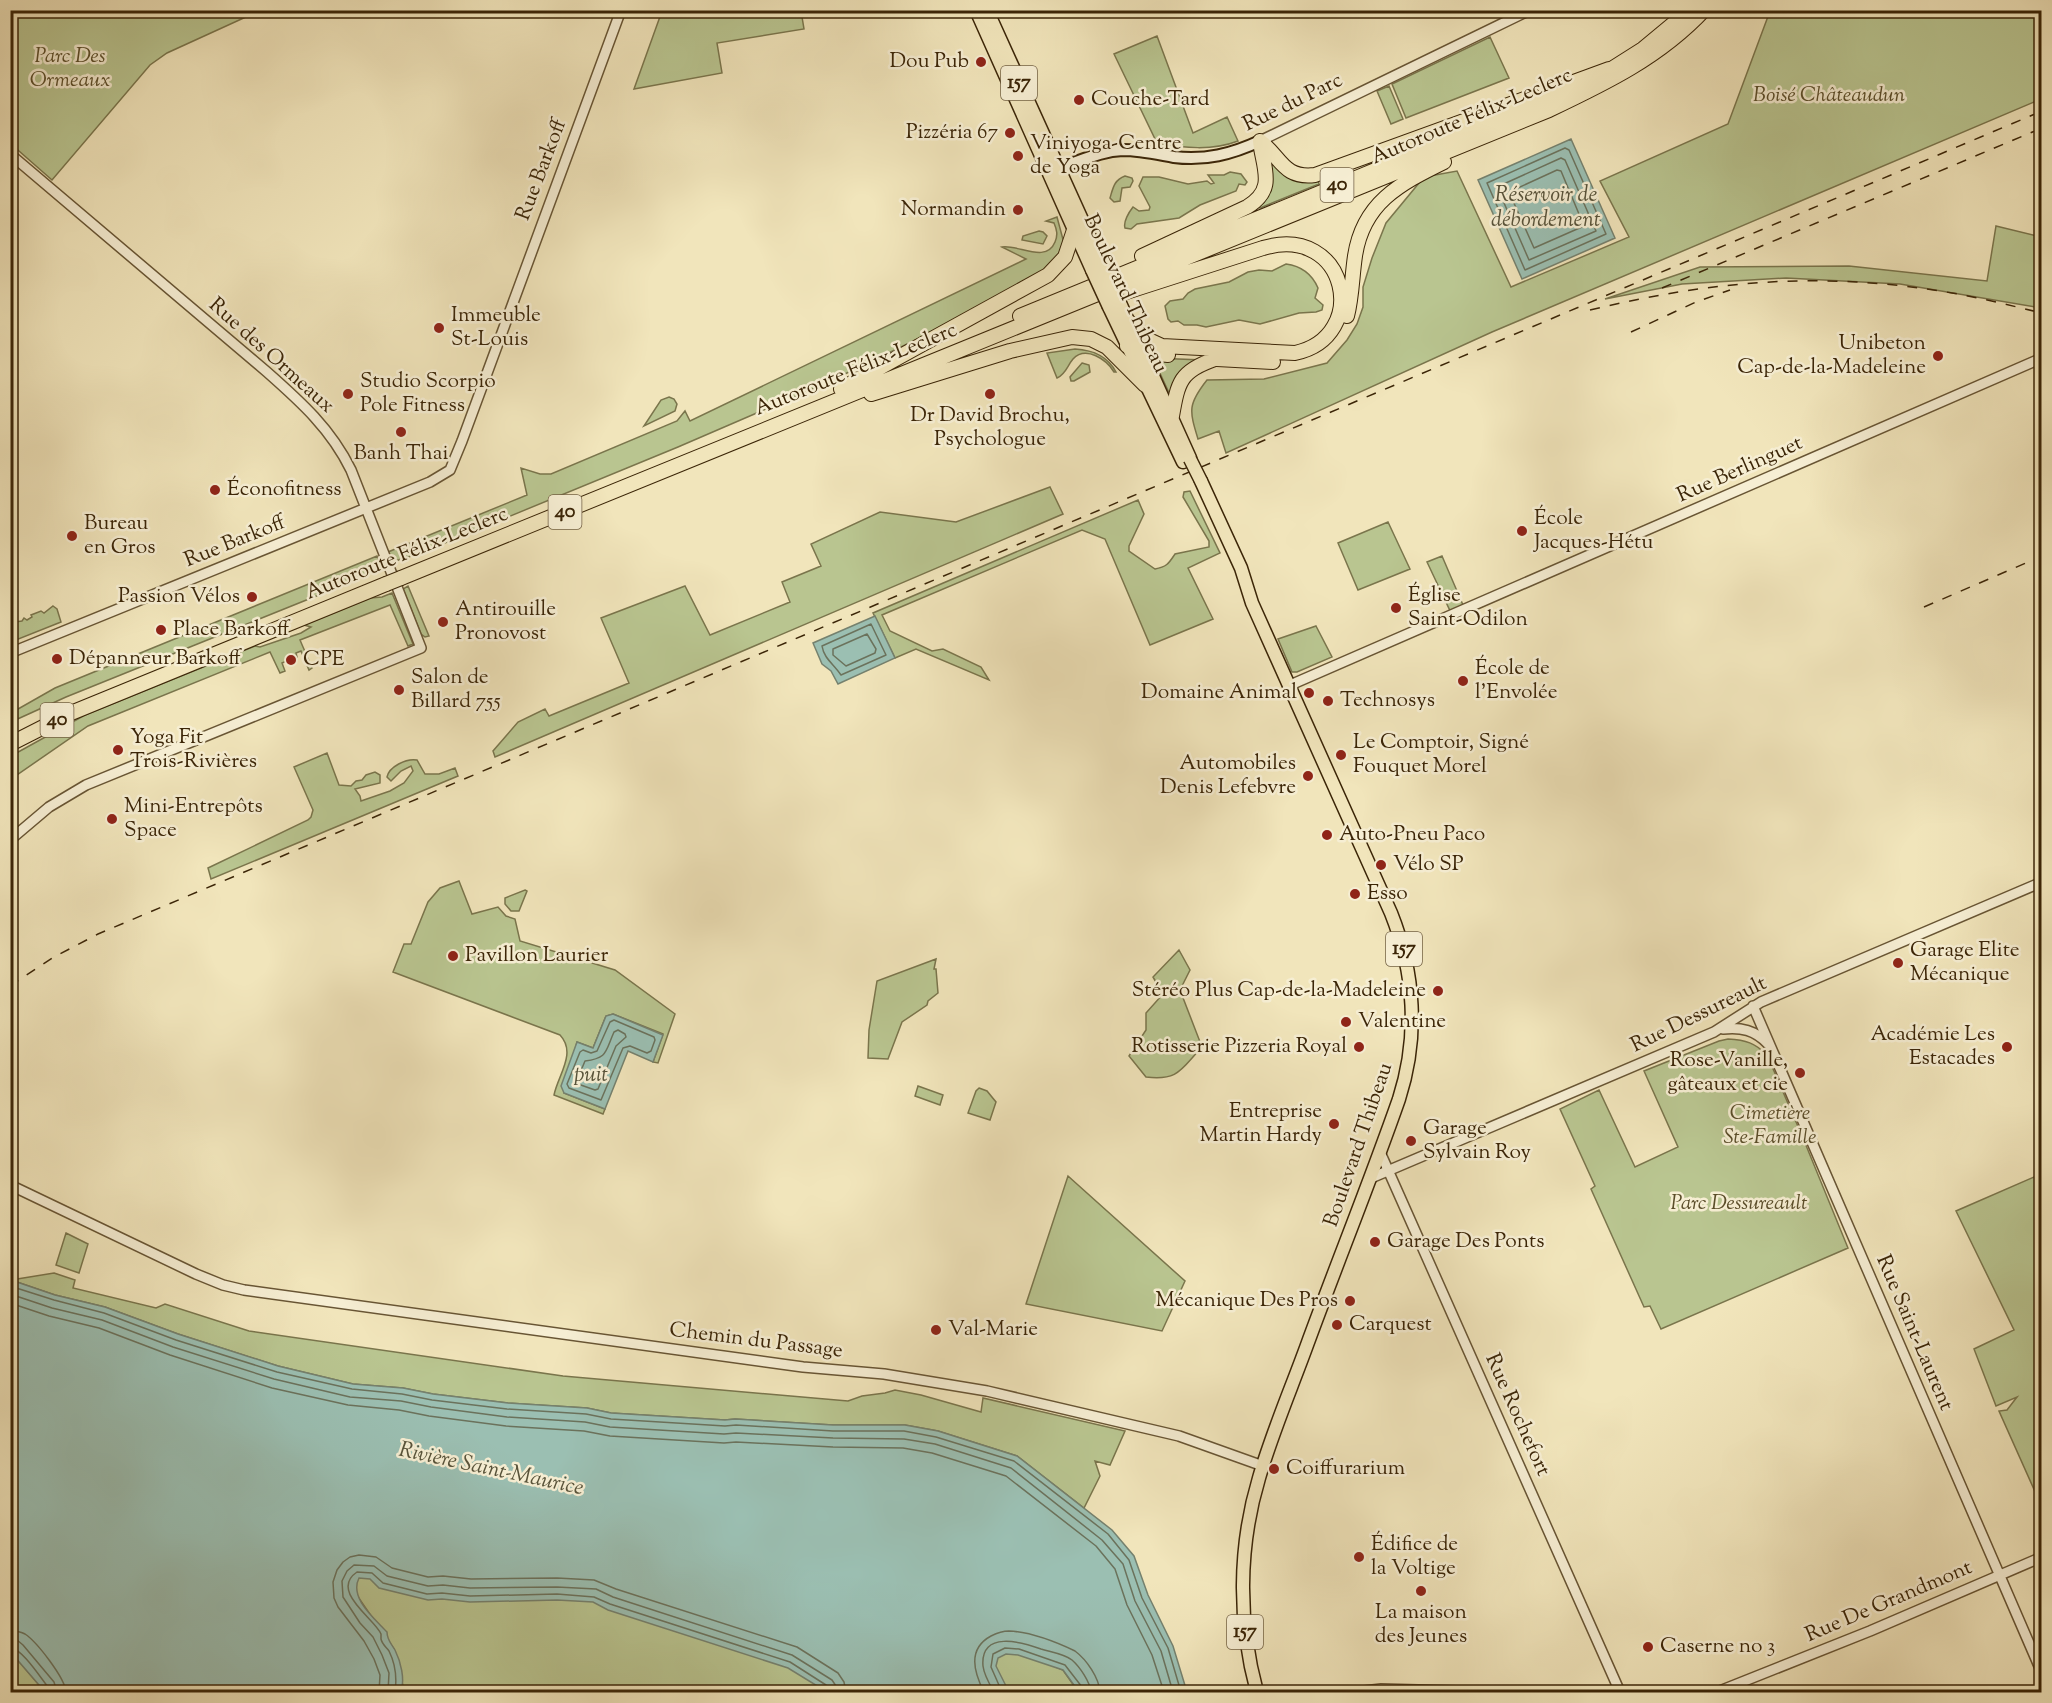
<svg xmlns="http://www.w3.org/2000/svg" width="2052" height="1703" font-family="'Sorts Mill Goudy',serif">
	<rect width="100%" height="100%" fill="#f1e5bb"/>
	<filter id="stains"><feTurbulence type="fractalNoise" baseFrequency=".00333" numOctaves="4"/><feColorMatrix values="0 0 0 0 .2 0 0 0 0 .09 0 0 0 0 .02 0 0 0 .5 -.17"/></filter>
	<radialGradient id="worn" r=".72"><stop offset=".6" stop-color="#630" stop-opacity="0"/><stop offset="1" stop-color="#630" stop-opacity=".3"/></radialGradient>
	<path fill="#b9c590" stroke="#7a754c" stroke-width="1.5" d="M11,10H259V11L167,53L150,65L52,180L11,144Z
		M662,11H801L804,29L717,43L722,73L634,89Z
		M1770,11H2041V99L1492,332L1226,453L1219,431L1198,439C1189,410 1188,404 1207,380L1264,379L1327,363L1347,340L1357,324L1363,307V287L1372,258L1386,223L1424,177L1457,171L1511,287L1629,237L1600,181L1728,124Z
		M1157,36L1193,133L1227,117L1238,141C1212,151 1184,148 1157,143L1114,54Z
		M1490,37L1509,78L1406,118L1392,84Z
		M1389,86L1403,119L1391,124L1377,91Z
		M1271,163L1317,178L1319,184L1260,208L1257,202Z
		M1230,172L1241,174L1247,182L1245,185L1239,184L1236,191L1200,205L1179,218L1137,224L1131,229L1125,228C1123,222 1129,212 1133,207L1139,211L1149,210L1150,207L1139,186L1143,177H1159L1188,184L1207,181L1211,184L1214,183L1208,175H1224Z
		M1125,176L1132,178L1133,181L1130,187L1122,188L1120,201L1114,202L1110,198C1113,188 1114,180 1125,176Z
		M1057,217L1065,247L1049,269L951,323L824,384L678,447L418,554L392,562L388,552L527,495L521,468L540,474H551L677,421L685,411L690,421L1026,259L1002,247C1018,244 1046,264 1055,242C1058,235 1057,230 1054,223L1046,221Z
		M1996,226L2041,237V308L1900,284L1786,278L1682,284L1605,299L1700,267L1849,266L1987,281Z
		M1039,231L1043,232L1047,236L1043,244L1022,240L1023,236Z
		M1286,264C1301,266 1312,274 1318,288L1315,298L1323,305L1322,310L1316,312L1299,313L1260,324L1239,320L1206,327L1197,325H1184L1178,321L1171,322L1168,319L1165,306L1170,301L1183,299L1188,293L1195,289L1229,282L1248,272L1259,270L1272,271Z
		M1075,349C1092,350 1107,355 1116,372H1114C1107,360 1086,345 1073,359C1067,366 1066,374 1057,378L1047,353Z
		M1153,358L1202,360L1170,395Z
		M1082,363L1089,365L1090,372L1074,381H1071L1070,377Z
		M669,397L674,399L677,404L675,411L644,426L661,400Z
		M1050,487L1063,514L495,757L493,751L518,722L545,709L549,716L629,683L601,618L685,586L710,635L790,602L782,582L821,566L811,544L880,512L956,522Z
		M1190,491L1220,553L1188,568L1213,619L1150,645L1105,539L1082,530L882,615L890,631L932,651L943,649L981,667L989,680L916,649L895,658L873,613L1138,500L1144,514L1129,546V551L1155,569C1167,567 1169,563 1175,554L1209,547V541L1183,497L1184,492Z
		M1388,522L1410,569L1358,590L1338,543Z
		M377,556L381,566L356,580L66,697L11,722V713L55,688Z
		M1442,556L1466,612L1453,617L1427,562Z
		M408,586L429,636L425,637L421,634L403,589Z
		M392,593L413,644L408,646L390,605L300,640L312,668L309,670L301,651L296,653L297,657L282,663L285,671L280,673L270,652L88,726L11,779V756L85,715L255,646L260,647L301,633L311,627L304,625L370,598L382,597Z
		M53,606L57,609L61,622L11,642V626L15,624L14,622L22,621L24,618L27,620L32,617L31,615L41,611L44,613Z
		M1316,626L1332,657L1297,672H1292L1278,639Z
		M327,753L339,785L351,786L356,781L362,780L366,775L375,772L380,775V783L355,789L360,796L361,801L390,791L404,783L413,771L411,766L401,771L391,781L387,777C389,767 406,758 417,760L425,774H439L455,768L458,776L211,879L208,868L308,820L311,817L313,810L294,767Z
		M459,881L472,914L498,907L506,916L515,919L520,941L615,970L675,1014L658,1063L653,1062L663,1034L613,1014L606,1016L593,1048L577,1042L564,1093L605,1109L603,1114L554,1095C558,1075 577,1053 560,1035L393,972L404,944H411L428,902L440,888Z
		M525,890L527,891L519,911H511L505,904V898Z
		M1179,950L1190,970L1180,990L1202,1047C1181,1069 1179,1081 1146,1077L1129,1056L1146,1030V1013L1163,994L1153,977Z
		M936,959L934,969H936L938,993L928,1001L927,1005L902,1022L888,1059L868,1058L869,1030L877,981Z
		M1728,1039C1746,1040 1755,1043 1767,1055L1803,1138L1848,1248L1661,1329L1650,1306L1644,1307L1591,1189L1595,1186L1560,1109L1599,1090L1635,1167L1678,1147L1644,1071L1719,1041Z
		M918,1086L943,1095L940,1105L915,1096Z
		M979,1088L987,1091L996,1102L990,1120L968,1113L976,1091Z
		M2041,1174V1505L1999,1411L2007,1410L2017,1397L1996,1406L1974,1349L2014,1330L1956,1211Z
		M1068,1176L1185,1281L1162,1331L1026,1304Z
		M66,1233L88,1244L79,1273L56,1265Z
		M54,1273L75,1280L73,1288L156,1308L165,1304L249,1331L563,1376L848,1401L862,1396L885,1393L895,1390L921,1395L981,1412L983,1398L1125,1431L1110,1465L1095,1461L1100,1476L1084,1508L1017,1456L938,1431L905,1425H833L735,1419L725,1420L611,1413L587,1408L508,1403L433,1394L403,1388L353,1384L278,1366L178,1334L105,1307L55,1295L11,1280Z
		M283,1488L790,1556L1063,1670L1077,1690L1073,1692H1009L1005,1686L841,1692H401L403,1686L394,1649Z
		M18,1660L45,1692H11L10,1668Z"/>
	<path fill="#9bbfb2" stroke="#75816e" stroke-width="1.5" d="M1571,139L1615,238L1522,279L1478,180Z
		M875,616L895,658L838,684L831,671L822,664L813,643Z
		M613,1014L663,1035L653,1062L628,1051L605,1109L564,1093L561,1086L577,1042L593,1048L606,1016Z
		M11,1280L55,1295L105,1307L178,1334L278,1366L353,1384L403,1388L433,1394L508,1403L587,1408L611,1413L725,1420L735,1419L833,1425H905L938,1431L1017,1456L1112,1530L1134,1556L1148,1595L1173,1646L1187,1692H1079L1063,1670L1018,1655L1006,1654L998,1658L996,1666L1009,1692H827L788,1668L608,1610L593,1602L557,1600L470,1602L442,1599L428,1600L379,1588L370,1579L359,1578C349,1598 374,1618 387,1632C387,1640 391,1643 395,1650C401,1662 405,1679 401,1692H45L14,1656L11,1647Z"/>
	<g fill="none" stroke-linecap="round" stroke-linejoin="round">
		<path stroke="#6b725c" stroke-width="1.5" d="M1565,148L1569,150L1606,234L1525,270L1487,183Z
			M1561,158L1565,160L1596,231L1529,260L1497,187Z
			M1557,170L1561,171L1584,226L1534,248L1509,192Z
			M871,624L886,655L841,675C834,664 824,659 822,646Z
			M867,634L876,649L875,653L846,666L833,655V649Z
			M614,1020L654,1037L655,1040L651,1051L647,1053L630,1046L623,1048L601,1100L569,1088L567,1084L580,1052L583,1050L591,1053L597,1051L610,1022Z
			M618,1030L625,1034L626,1037L616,1046L598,1089L595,1090L578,1084L577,1080L585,1061C608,1058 605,1052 614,1032Z
			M10,1286L54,1300L104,1313L176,1340L277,1372L352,1389L402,1394L432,1400L507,1409L586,1414L611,1419L725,1426L736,1425L833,1431H904L936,1437L1014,1461L1108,1534L1129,1560L1142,1598L1168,1648L1181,1692
			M10,1294L52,1308L102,1320L173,1347L274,1379L350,1397L401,1401L431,1407L507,1417L585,1422L610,1427L724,1434L736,1433L833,1438L904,1439L935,1444L1011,1468L1102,1540L1123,1564L1135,1601L1161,1651L1173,1692
			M10,1303L49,1316L99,1328L170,1355L272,1388L348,1405L399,1410L429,1416L506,1426L584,1431L610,1436L724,1443L736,1442L833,1447L903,1448L932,1453L1006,1476L1096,1546L1115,1569L1127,1605L1152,1655L1164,1692
			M10,1631C16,1631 20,1631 25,1634C37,1642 65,1678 66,1692
			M10,1640H17L23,1645L54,1682L57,1692
			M10,1647C22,1649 40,1677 48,1687L49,1692
			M379,1692L380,1675L374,1659L364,1641L338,1607L334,1598L333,1582L337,1570L343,1562L350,1557L359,1555L376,1557L392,1568L428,1577L443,1576L471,1579L557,1578L594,1580L616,1589L797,1647L838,1673L844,1682L846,1692
			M388,1692L389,1673L382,1655L373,1637L360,1623L343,1597L342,1581L347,1571L354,1565L374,1566L387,1576L428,1586L443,1585L470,1588L557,1587L596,1589L613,1597L792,1655L832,1680L836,1686L837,1692
			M395,1692C397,1678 396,1665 389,1651C386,1647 382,1644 381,1639C381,1638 381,1636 381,1634C375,1619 329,1591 357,1572L372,1573L383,1583L427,1594L442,1593L470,1596L557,1594L594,1597L610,1604L790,1662L826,1685L829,1692
			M984,1692C974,1672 967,1649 991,1636C997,1633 1002,1631 1009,1631C1030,1632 1056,1642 1075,1651C1087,1660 1099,1678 1100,1692
			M994,1692C990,1685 984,1675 983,1666C980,1630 1022,1642 1041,1649C1051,1652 1065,1654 1072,1660C1080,1667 1090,1682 1091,1692
			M1002,1692L991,1667L993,1654L1005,1648L1019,1649L1065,1665L1082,1687L1083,1692"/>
		<g stroke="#685534" stroke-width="12">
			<path id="tertiary" d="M1260,141L1530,10
				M10,154L267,372C301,402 331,429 351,470L421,648L86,785L49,807L10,840
				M10,653L430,482L450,470L462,441L621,10
				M1288,686L2042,358
				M1753,1006L2042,1673
				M1723,1029C1741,1027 1755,1030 1768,1044
				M1380,1152L1620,1692
				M1371,1178L1714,1032L1761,1002L2042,882
				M10,1185L196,1274L223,1285L244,1290L803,1367L884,1374L987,1391L1179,1436L1263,1466
				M1356,1692L1381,1689L1493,1692
				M1717,1692L1870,1631L2042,1557"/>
		</g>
		<g stroke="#3b2507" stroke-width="14">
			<path id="secondary" d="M1051,170C1076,164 1097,151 1123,150C1140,150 1157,154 1174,157C1205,161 1232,154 1260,141"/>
		</g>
		<g stroke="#3b2507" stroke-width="15">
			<path id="primary" d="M976,10L1092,270
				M987,10L1103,266
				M1120,303L1190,458
				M1109,307L1183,462
				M1201,481L1241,568L1252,603L1391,913C1415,973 1419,1037 1399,1099C1370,1182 1337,1263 1307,1345C1291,1389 1272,1433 1259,1478C1238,1548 1238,1622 1257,1692"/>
		</g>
		<g stroke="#3b2507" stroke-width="16">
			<path id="motorway" d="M1602,75L1643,49L1690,10
				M1568,84L1609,69
				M1260,141C1281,157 1283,179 1315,175L1533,96
				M1142,256L1247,207C1277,189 1263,168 1260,141
				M1117,295L1263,248C1348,223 1371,337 1295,353L1162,346L1149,340L1129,322
				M1020,316L1580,86
				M1347,316C1352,297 1352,276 1355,256C1363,203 1399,184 1444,162
				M1127,346L1151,353L1168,355
				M1217,359L1273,362
				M841,389L1048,275L1065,257L1074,230
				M871,394L1010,351L1072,337L1091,339L1107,347L1145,385
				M1172,416C1178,382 1180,371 1215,359
				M401,578L1549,110C1606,83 1660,57 1704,10
				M10,744L71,713L386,584"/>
		</g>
		<use href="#tertiary" stroke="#f6eed3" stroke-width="9"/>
		<use href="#secondary" stroke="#f6eed3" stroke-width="10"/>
		<use href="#primary" stroke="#f1e5bb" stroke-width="12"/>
		<use href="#motorway" stroke="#f1e5bb" stroke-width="14"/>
		<path stroke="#3b2507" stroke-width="1.5" stroke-dasharray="10 10" stroke-linecap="butt" d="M1662,288L2042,128
			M1590,310C1714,280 1825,271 1952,293C1982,298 2012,306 2042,313
			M1631,332L1696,302L1730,290
			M1924,607L2042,556
			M10,986L54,957L98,934L2042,111"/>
		<g stroke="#3b2507" stroke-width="15" stroke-linecap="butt">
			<path id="primary-bridge" d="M1103,266L1120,303
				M1092,270L1109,307
				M1190,459L1201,481"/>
		</g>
		<g stroke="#3b2507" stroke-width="16" stroke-linecap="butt">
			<path id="motorway-bridge" d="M386,584L401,578"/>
		</g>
		<use href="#primary-bridge" stroke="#f1e5bb" stroke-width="12"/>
		<use href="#motorway-bridge" stroke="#f1e5bb" stroke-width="14"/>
	</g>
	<g fill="#8f2418" stroke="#f6eed3" stroke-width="2">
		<circle cx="981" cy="62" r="6"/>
		<circle cx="1079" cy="100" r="6"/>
		<circle cx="1010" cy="133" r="6"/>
		<circle cx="1018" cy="156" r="6"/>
		<circle cx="1018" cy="210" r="6"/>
		<circle cx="439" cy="328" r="6"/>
		<circle cx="1938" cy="356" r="6"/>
		<circle cx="348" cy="394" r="6"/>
		<circle cx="990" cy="394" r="6"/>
		<circle cx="401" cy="432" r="6"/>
		<circle cx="215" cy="490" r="6"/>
		<circle cx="1522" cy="531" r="6"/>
		<circle cx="72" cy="536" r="6"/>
		<circle cx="252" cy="597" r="6"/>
		<circle cx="1396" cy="608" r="6"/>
		<circle cx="443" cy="622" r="6"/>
		<circle cx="161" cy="630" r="6"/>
		<circle cx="57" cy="659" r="6"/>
		<circle cx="291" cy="660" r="6"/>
		<circle cx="1463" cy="681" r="6"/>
		<circle cx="399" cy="690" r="6"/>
		<circle cx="1309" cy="693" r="6"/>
		<circle cx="1328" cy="701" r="6"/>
		<circle cx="118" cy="750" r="6"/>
		<circle cx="1341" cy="755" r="6"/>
		<circle cx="1308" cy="776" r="6"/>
		<circle cx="112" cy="819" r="6"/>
		<circle cx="1327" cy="835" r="6"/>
		<circle cx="1381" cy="865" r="6"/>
		<circle cx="1355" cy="894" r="6"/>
		<circle cx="453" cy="956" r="6"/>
		<circle cx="1898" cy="963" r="6"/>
		<circle cx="1438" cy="991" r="6"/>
		<circle cx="1346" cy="1022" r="6"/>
		<circle cx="1359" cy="1047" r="6"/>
		<circle cx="2007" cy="1047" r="6"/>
		<circle cx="1800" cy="1073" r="6"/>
		<circle cx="1334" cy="1124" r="6"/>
		<circle cx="1411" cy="1141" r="6"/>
		<circle cx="1375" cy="1242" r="6"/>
		<circle cx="1350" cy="1301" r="6"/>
		<circle cx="1337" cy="1325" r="6"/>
		<circle cx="936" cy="1330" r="6"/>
		<circle cx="1274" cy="1469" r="6"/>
		<circle cx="1359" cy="1557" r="6"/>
		<circle cx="1421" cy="1591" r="6"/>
		<circle cx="1648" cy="1647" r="6"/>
	</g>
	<g text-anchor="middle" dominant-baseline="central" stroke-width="5" stroke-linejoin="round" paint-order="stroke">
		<g fill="#f6eed3" stroke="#736144" stroke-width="1.5">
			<rect x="1001" y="66" width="36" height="34" rx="4.5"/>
			<rect x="1320.5" y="168" width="33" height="34" rx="4.5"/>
			<rect x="548.5" y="495" width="33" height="34" rx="4.5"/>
			<rect x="40.5" y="703" width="33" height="34" rx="4.5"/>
			<rect x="1386" y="932" width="36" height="34" rx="4.5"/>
			<rect x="1227" y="1615" width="36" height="34" rx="4.5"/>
		</g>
		<g font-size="20" font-weight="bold" fill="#3b2507">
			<text x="1019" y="83">157</text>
			<text x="1337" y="185">40</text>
			<text x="565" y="512">40</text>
			<text x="57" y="720">40</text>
			<text x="1404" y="949">157</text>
			<text x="1245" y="1632">157</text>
		</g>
		<g font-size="21" font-style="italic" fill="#5a4d29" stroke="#f6eed3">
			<text x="70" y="57">Parc Des<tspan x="70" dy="24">Ormeaux</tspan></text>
			<text x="1829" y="96">Boisé Châteaudun</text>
			<text x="1770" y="1114">Cimetière<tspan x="1770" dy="24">Ste-Famille</tspan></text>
			<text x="1739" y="1204">Parc Dessureault</text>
		</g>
		<g font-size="21" fill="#3b2507" stroke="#f6eed3" text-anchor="start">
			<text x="969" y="62" text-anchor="end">Dou Pub</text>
			<text x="1091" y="100">Couche-Tard</text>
			<text x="998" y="133" text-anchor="end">Pizzéria 67</text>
			<text x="1030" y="144">Viniyoga-Centre<tspan x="1030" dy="24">de Yoga</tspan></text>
			<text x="1006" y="210" text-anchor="end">Normandin</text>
			<text x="451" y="316">Immeuble<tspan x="451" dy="24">St-Louis</tspan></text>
			<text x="1926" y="344" text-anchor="end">Unibeton<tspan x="1926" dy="24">Cap-de-la-Madeleine</tspan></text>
			<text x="360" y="382">Studio Scorpio<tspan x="360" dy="24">Pole Fitness</tspan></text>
			<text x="990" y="416" text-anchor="middle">Dr David Brochu,<tspan x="990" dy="24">Psychologue</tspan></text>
			<text x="401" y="454" text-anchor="middle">Banh Thai</text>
			<text x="227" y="490">Éconofitness</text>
			<text x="1534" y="519">École<tspan x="1534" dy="24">Jacques-Hétu</tspan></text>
			<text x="84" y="524">Bureau<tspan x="84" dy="24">en Gros</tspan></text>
			<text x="1408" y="596">Église<tspan x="1408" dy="24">Saint-Odilon</tspan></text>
			<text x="240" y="597" text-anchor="end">Passion Vélos</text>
			<text x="455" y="610">Antirouille<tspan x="455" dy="24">Pronovost</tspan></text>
			<text x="173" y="630">Place Barkoff</text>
			<text x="69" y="659">Dépanneur Barkoff</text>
			<text x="303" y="660">CPE</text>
			<text x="1475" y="669">École de<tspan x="1475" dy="24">l'Envolée</tspan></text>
			<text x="411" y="678">Salon de<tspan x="411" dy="24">Billard 755</tspan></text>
			<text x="1297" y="693" text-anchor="end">Domaine Animal</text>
			<text x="1340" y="701">Technosys</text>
			<text x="130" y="738">Yoga Fit<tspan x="130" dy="24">Trois-Rivières</tspan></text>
			<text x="1353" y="743">Le Comptoir, Signé<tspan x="1353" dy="24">Fouquet Morel</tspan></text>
			<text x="1296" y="764" text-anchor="end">Automobiles<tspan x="1296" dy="24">Denis Lefebvre</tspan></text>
			<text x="124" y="807">Mini-Entrepôts<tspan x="124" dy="24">Space</tspan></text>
			<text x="1339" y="835">Auto-Pneu Paco</text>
			<text x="1393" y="865">Vélo SP</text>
			<text x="1367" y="894">Esso</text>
			<text x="1910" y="951">Garage Elite<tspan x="1910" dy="24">Mécanique</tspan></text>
			<text x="465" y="956">Pavillon Laurier</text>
			<text x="1426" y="991" text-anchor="end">Stéréo Plus Cap-de-la-Madeleine</text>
			<text x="1358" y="1022">Valentine</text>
			<text x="1995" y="1035" text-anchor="end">Académie Les<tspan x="1995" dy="24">Estacades</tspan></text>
			<text x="1347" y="1047" text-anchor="end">Rotisserie Pizzeria Royal</text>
			<text x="1788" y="1061" text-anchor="end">Rose-Vanille,<tspan x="1788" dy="24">gâteaux et cie</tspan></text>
			<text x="1322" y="1112" text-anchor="end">Entreprise<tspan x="1322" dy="24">Martin Hardy</tspan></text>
			<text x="1423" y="1129">Garage<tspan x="1423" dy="24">Sylvain Roy</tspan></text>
			<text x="1387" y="1242">Garage Des Ponts</text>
			<text x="1338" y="1301" text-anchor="end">Mécanique Des Pros</text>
			<text x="1349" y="1325">Carquest</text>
			<text x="948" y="1330">Val-Marie</text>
			<text x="1286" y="1469">Coiffurarium</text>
			<text x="1371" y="1545">Édifice de<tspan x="1371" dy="24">la Voltige</tspan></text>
			<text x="1421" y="1613" text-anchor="middle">La maison<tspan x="1421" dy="24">des Jeunes</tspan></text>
			<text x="1660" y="1647">Caserne no 3</text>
		</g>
		<g font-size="21" fill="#3b2507" stroke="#f6eed3">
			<text transform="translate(1293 103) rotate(-26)">Rue du Parc</text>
			<text transform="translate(1472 117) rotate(-23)">Autoroute Félix-Leclerc</text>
			<text transform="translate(542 170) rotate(-69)">Rue Barkoff</text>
			<text transform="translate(1125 294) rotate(65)">Boulevard Thibeau</text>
			<text transform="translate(271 356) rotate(42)">Rue des Ormeaux</text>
			<text transform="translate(856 370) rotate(-22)">Autoroute Félix-Leclerc</text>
			<text transform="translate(1740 470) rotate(-24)">Rue Berlinguet</text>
			<text transform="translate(235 542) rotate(-22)">Rue Barkoff</text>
			<text transform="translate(407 554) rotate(-22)">Autoroute Félix-Leclerc</text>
			<text transform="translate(1699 1015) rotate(-26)">Rue Dessureault</text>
			<text transform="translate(1359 1145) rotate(-71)">Boulevard Thibeau</text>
			<text transform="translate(1914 1333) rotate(67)">Rue Saint-Laurent</text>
			<text transform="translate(756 1341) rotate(7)">Chemin du Passage</text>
			<text transform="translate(1517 1415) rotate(66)">Rue Rochefort</text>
			<text transform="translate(1889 1602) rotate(-23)">Rue De Grandmont</text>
		</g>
		<g font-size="22" font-style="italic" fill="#58533a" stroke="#f6eed3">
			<text x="1546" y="196">Réservoir de<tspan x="1546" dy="25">débordement</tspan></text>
			<text x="591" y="1076">puit</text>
			<text transform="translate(491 1470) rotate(12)">Rivière Saint-Maurice</text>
		</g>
	</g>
	<rect width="2052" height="1703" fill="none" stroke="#f1e5bb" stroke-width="36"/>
	<rect x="12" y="12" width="2028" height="1679" fill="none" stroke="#3b2507" stroke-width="3"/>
	<rect x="18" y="18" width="2016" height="1667" fill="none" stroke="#3b2507" stroke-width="1.5"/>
	<rect width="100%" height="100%" filter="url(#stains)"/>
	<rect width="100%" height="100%" fill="url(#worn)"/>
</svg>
